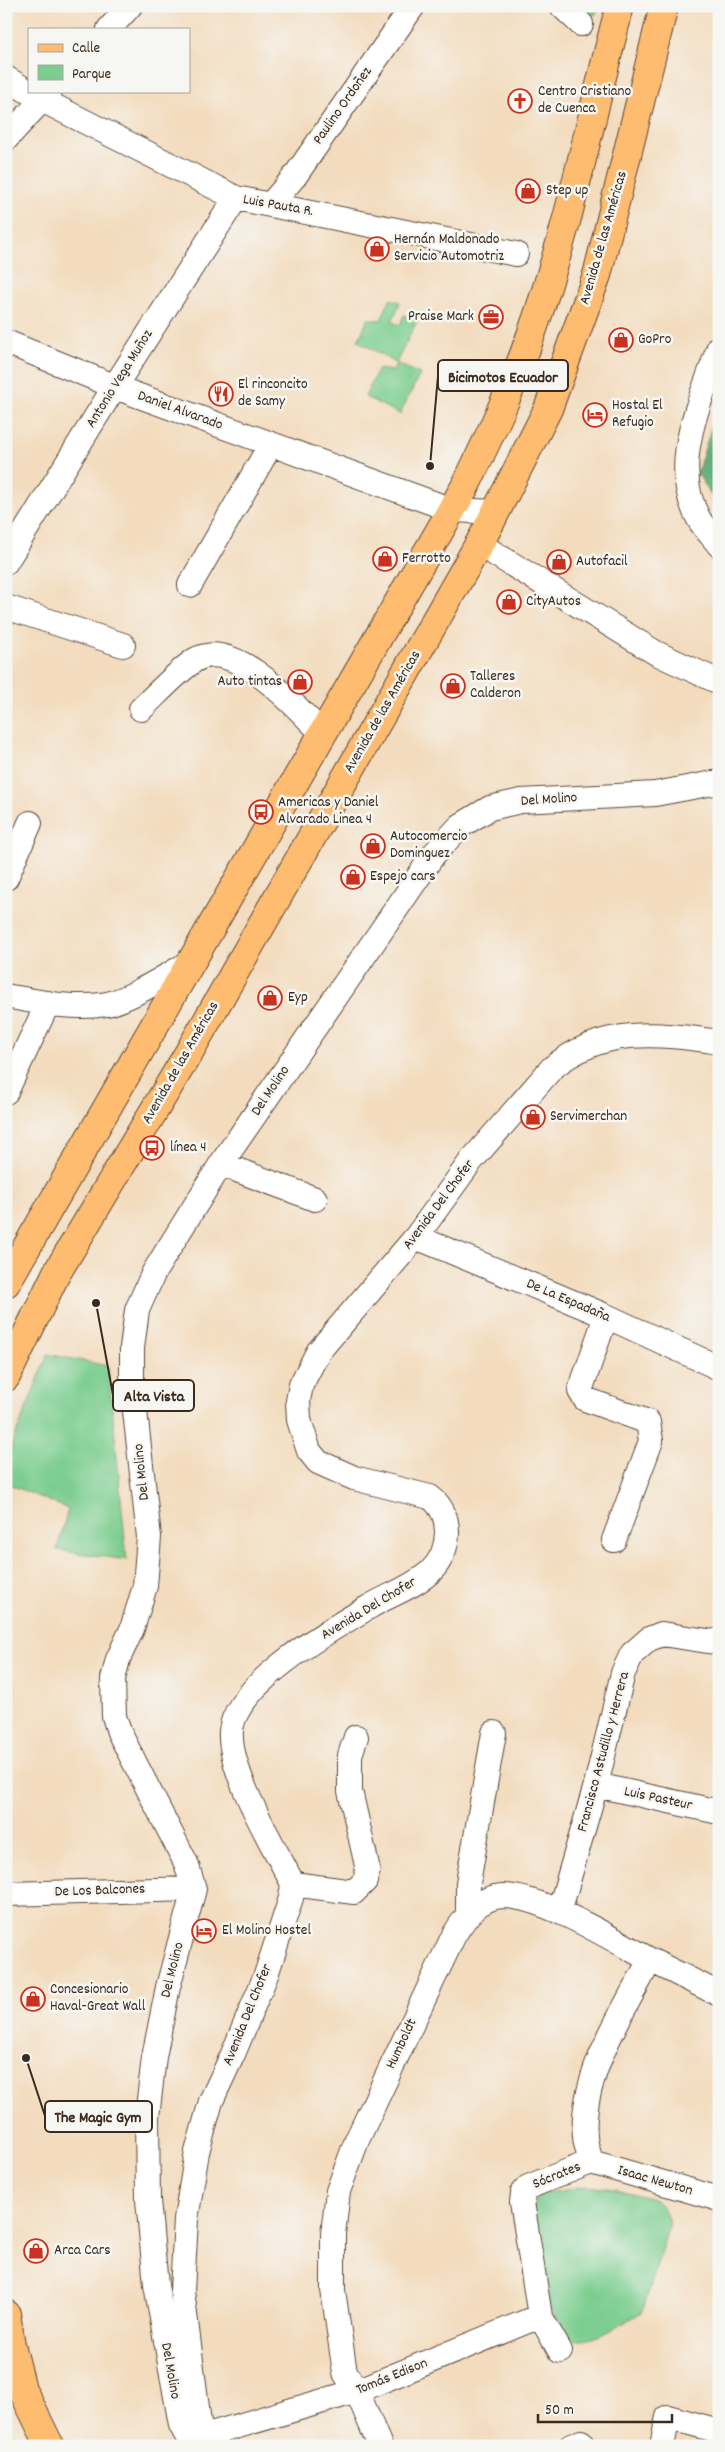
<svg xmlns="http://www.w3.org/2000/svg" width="725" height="2452" font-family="Dekko,sans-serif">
	<rect width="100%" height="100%" fill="#f6f6f2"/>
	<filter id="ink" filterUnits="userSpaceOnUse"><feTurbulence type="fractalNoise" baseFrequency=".02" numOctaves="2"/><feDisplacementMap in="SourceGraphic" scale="10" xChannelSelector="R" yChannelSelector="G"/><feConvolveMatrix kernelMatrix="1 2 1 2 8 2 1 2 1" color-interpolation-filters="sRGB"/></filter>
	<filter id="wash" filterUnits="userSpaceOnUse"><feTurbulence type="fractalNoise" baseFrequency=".0096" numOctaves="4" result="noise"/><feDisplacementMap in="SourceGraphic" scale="20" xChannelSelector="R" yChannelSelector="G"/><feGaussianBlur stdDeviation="1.12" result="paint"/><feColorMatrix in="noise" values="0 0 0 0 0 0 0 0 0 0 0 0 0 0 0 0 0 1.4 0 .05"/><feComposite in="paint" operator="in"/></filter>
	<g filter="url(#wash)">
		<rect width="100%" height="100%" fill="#f3dcbe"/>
		<path fill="#7ccd8f" stroke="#5c7c56" d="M573,6H598L596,14L584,17Z
			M390,299L400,302L392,322L400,325L404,315L417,321L396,363L420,374L400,414L365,397L378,369L393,371L396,363L358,341L368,319L381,320Z
			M48,1354L108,1366L127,1560L57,1550L68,1509L6,1483V1459Z
			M586,2186L617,2189L653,2199C663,2204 668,2214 669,2225L643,2310L637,2315C618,2325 582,2354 563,2332C557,2325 557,2313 549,2308L532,2209L539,2196L543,2194Z"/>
		<path fill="#65b07a" stroke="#506d4c" d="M719,404V507L697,473Z"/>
	</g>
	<g filter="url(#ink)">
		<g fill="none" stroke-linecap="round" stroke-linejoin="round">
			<g stroke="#574536" stroke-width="26">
				<path id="minor" d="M562,6L581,24
					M109,29L130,6
					M6,78L42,100L236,198L516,254
					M6,139L50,91
					M271,204L295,176L413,6
					M6,342L131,393L452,510L496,512
					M719,347C701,402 667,465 700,521C705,529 713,537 719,545
					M479,544L656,653L719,682
					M6,562L115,386L236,198
					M190,585L271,444
					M6,607L123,645
					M141,709C156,695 178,671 195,660C235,636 298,709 323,734
					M6,878L30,823
					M6,996C39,1002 73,1010 107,1004C131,999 171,973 194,960
					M6,1092L48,1003
					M221,1164L315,1199
					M416,1237L606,1316L719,1368
					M606,1316L580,1391L585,1399L648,1422L651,1441L614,1540
					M596,1785L719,1812
					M293,1884L354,1892L365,1881L368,1870L350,1791V1755L356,1737
					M6,1894L194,1889
					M468,1912V1883L494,1733
					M559,1912L596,1785L623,1673L632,1654L649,1639L662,1634L714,1642L719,1640
					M591,2162C589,2153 585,2144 585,2136C580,2075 624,2011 650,1960
					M591,2162L719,2199
					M540,2316L357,2391L194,2439L187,2436L181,2425L156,2285L148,2200L147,2117L154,2057L168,1987L194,1889L186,1863L119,1732L114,1716L113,1679L118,1659L132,1629L145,1586L149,1537L132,1384V1348L137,1310L154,1272L221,1164L434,854L460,826L490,808L521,801L655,794L719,782
					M560,2351L540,2316L522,2202L523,2193L528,2187L591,2162
					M202,2446L182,2291L186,2219L197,2152L211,2101L233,2054L266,1975L291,1898L293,1884C274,1846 228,1772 231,1731C235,1684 331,1629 369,1607C389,1595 414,1587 431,1571C451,1551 454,1514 430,1497L354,1478L318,1462L309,1451L299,1420L298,1401L301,1385L318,1352L416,1237L471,1161L552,1068C603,1026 657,1033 719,1042
					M380,2446L357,2391L345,2373L333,2290V2234L338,2191L357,2140L454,1935C465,1917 479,1897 503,1896C543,1896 614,1940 650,1960C673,1971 696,1983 719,1994
					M571,2446L581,2442
					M662,2446L668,2417L719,2431"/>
			</g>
			<g stroke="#574536" stroke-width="30">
				<path id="major" d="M6,1283L466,485C490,435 514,384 532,332C570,226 591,114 620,6
					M6,1377L56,1274L188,1054L483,537L548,409L597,275L664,6
					M6,2314L11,2345L22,2389L50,2446"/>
			</g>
			<use href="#minor" stroke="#fff" stroke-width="24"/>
			<use href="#major" stroke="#febc71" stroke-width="28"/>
		</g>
	</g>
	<defs>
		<g id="church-ring" transform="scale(1.25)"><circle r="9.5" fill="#f6f6f2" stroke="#c8321e" stroke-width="1.5"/><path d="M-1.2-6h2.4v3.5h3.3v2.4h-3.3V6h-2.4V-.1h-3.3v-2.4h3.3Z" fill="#c8321e"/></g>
		<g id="shop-ring" transform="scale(1.25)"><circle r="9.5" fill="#f6f6f2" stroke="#c8321e" stroke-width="1.5"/><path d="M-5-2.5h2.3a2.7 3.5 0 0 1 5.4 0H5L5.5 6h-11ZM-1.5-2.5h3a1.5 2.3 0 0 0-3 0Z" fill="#c8321e"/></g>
		<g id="office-ring" transform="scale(1.25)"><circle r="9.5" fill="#f6f6f2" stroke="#c8321e" stroke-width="1.5"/><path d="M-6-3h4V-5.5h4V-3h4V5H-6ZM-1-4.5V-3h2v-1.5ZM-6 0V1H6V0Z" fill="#c8321e"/></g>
		<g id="restaurant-ring" transform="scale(1.25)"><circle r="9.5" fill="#f6f6f2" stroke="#c8321e" stroke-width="1.5"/><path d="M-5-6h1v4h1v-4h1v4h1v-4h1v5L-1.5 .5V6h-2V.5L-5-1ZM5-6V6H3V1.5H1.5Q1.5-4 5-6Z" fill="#c8321e"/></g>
		<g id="hotel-ring" transform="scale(1.25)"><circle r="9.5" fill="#f6f6f2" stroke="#c8321e" stroke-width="1.5"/><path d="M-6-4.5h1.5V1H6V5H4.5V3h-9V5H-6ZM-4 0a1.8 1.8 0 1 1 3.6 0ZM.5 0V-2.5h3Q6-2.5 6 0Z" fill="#c8321e"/></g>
		<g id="bus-ring" transform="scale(1.25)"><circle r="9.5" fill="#f6f6f2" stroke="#c8321e" stroke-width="1.5"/><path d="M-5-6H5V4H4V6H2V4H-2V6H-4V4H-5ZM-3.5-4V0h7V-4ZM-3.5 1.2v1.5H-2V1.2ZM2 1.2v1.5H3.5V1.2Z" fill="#c8321e"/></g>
	</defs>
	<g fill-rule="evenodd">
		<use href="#church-ring" x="520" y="101"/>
		<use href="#shop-ring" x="528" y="191"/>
		<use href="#shop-ring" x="377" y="249"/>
		<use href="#office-ring" x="491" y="317"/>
		<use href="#shop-ring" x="621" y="340"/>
		<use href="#restaurant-ring" x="221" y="394"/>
		<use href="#hotel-ring" x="595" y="415"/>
		<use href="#shop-ring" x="385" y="559"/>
		<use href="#shop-ring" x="559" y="562"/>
		<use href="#shop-ring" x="509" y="602"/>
		<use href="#shop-ring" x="300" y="682"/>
		<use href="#shop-ring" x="453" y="686"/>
		<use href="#bus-ring" x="261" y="812"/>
		<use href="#shop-ring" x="373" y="846"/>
		<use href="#shop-ring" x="353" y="877"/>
		<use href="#shop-ring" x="270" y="998"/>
		<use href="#shop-ring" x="533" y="1117"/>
		<use href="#bus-ring" x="152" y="1148"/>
		<use href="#hotel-ring" x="204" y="1931"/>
		<use href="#shop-ring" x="33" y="1999"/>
		<use href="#shop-ring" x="36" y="2251"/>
	</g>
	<g text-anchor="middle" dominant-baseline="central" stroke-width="5" stroke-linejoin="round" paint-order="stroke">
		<g font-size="15" fill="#3b2a1e" stroke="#f6f6f2" text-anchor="start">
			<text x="538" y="92">Centro Cristiano<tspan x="538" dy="17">de Cuenca</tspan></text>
			<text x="546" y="191">Step up</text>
			<text x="394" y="240">Hernán Maldonado<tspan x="394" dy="17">Servicio Automotriz</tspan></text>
			<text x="474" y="317" text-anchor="end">Praise Mark</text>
			<text x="638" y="340">GoPro</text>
			<text x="238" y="385">El rinconcito<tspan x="238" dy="17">de Samy</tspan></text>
			<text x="612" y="406">Hostal El<tspan x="612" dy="17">Refugio</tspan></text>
			<text x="402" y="559">Ferrotto</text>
			<text x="576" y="562">Autofacil</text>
			<text x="526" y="602">CityAutos</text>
			<text x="470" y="677">Talleres<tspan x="470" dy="17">Calderon</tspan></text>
			<text x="282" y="682" text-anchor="end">Auto tintas</text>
			<text x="278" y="803">Americas y Daniel<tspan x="278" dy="17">Alvarado Linea 4</tspan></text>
			<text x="390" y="837">Autocomercio<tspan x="390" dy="17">Dominguez</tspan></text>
			<text x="370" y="877">Espejo cars</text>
			<text x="288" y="998">Eyp</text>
			<text x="550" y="1117">Servimerchan</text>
			<text x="170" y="1148">línea 4</text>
			<text x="222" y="1931">El Molino Hostel</text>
			<text x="50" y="1990">Concesionario<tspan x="50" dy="17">Haval-Great Wall</tspan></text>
			<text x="54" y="2251">Arca Cars</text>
		</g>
		<g font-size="15" fill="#3b2a1e" stroke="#f6f6f2">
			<text transform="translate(343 106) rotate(-55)">Paulino Ordoñez</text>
			<text transform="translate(278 206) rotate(10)">Luis Pauta R.</text>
			<text transform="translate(604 238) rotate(-74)">Avenida de las Américas</text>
			<text transform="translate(120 379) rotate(-58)">Antonio Vega Muñoz</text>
			<text transform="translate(180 411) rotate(20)">Daniel Alvarado</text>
			<text transform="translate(383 712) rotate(-60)">Avenida de las Américas</text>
			<text transform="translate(549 800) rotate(-4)">Del Molino</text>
			<text transform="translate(181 1063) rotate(-60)">Avenida de las Américas</text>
			<text transform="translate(271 1091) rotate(-56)">Del Molino</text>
			<text transform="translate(439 1205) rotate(-53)">Avenida Del Chofer</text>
			<text transform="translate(568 1301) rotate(23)">De La Espadaña</text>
			<text transform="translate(142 1472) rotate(-96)">Del Molino</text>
			<text transform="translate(369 1609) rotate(-31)">Avenida Del Chofer</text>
			<text transform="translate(604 1752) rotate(-75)">Francisco Astudillo y Herrera</text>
			<text transform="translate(658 1799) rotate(12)">Luis Pasteur</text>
			<text transform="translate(100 1891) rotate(-2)">De Los Balcones</text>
			<text transform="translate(173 1970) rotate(-76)">Del Molino</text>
			<text transform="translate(248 2015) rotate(-68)">Avenida Del Chofer</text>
			<text transform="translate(402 2044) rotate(-65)">Humboldt</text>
			<text transform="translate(557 2176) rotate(-22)">Sócrates</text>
			<text transform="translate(655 2181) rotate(16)">Isaac Newton</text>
			<text transform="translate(170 2371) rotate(80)">Del Molino</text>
			<text transform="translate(392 2377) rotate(-22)">Tomás Edison</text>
		</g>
	</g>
	<path fill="none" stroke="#3b2a1e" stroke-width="2" d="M430 466L438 376M96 1303L113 1395M26 2058L45 2116"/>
	<g fill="#3b2a1e" stroke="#f6f6f2" stroke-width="2">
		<circle cx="430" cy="466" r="5"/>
		<circle cx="96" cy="1303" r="5"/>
		<circle cx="26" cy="2058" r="5"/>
	</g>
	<g fill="#f6f6f2" stroke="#3b2a1e" stroke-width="2">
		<rect x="438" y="360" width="130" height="31" rx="5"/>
		<rect x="113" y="1380" width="81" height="31" rx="5"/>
		<rect x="45" y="2101" width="107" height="31" rx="5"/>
	</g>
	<g font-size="16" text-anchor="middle" font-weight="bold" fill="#3b2a1e">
		<text x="503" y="382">Bicimotos Ecuador</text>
		<text x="154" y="1401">Alta Vista</text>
		<text x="98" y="2122">The Magic Gym</text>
	</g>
	<rect width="725" height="2452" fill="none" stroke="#f6f6f2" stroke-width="25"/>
	<rect x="28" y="28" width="162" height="65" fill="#f6f6f2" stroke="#aba49d"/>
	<rect x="38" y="44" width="25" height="8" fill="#febc71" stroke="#aba49d"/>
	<text x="72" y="52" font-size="15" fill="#3b2a1e">Calle</text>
	<rect x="38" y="65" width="25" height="15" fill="#7ccd8f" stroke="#aba49d"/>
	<text x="72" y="78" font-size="15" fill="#3b2a1e">Parque</text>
	<path d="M538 2414v8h134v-8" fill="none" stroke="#3b2a1e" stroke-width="2.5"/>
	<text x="545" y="2414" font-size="15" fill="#3b2a1e" stroke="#f6f6f2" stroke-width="4" paint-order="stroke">50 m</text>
</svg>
